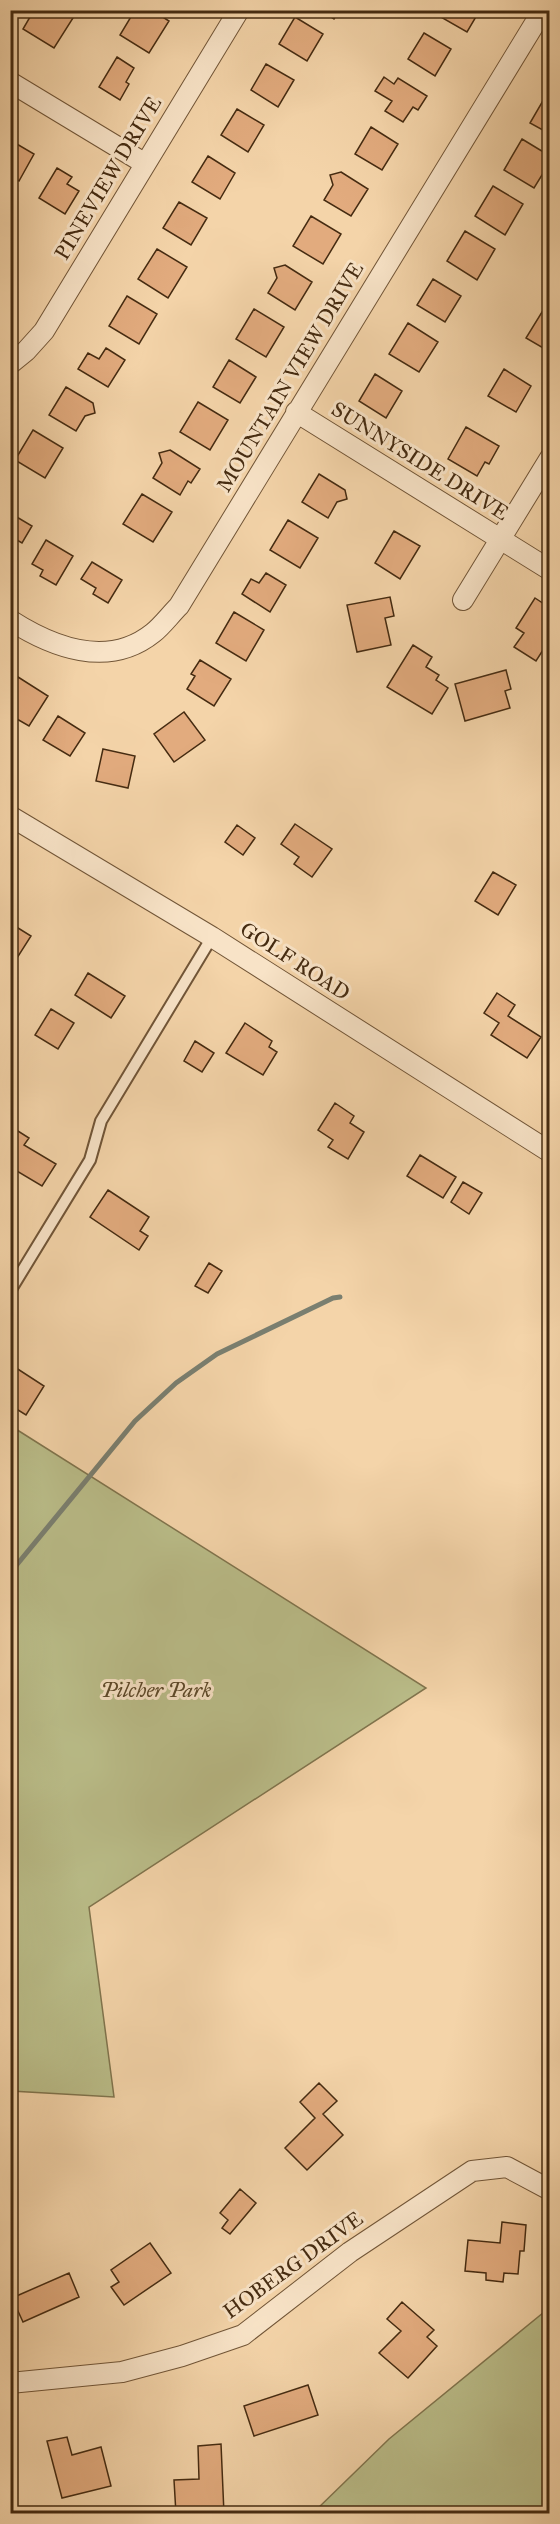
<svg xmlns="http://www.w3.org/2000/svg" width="560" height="2524" font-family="'IM FELL Great Primer',serif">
	<rect width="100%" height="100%" fill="#f4d4a9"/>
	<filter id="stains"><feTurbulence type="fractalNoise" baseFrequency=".00333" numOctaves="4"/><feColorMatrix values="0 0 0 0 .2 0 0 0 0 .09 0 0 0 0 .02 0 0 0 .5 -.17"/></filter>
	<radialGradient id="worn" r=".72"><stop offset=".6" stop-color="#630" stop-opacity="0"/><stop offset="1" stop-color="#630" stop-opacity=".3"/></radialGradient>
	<path fill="#babd89" stroke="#80744d" stroke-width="1.5" d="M11,1426L426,1688L89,1907L114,2097L11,2091Z
		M549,2308V2513H313L389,2439Z"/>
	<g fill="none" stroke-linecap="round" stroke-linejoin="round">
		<path stroke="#7a7f70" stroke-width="5" d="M10,1573L135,1421L176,1383L217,1354L333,1298L340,1297"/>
	</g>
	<path fill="#e2ab7e" stroke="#452b11" stroke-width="1.5" d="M34,10H61L73,18L54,48L23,29Z
		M135,10H152L169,21L149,53L120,35Z
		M320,10H339L334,19Z
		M442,10H480L467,32L439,16Z
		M295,17L323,34L307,61L279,44Z
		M424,33L451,49L435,76L408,59Z
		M117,57L134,68L126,82L129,84L120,100L99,87Z
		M266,64L294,80L278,107L251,90Z
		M384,77L394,84L398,78L427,96L418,110L413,107L403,122L385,111L392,101L375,91Z
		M548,92L550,93V134L530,123Z
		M237,109L264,125L248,152L221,135Z
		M371,127L398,144L382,170L355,154Z
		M522,139L550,156V162L534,188L504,170Z
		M10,140L34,154L19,181L10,176Z
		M208,156L235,173L220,199L192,182Z
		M57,168L72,177L67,184L79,191L65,214L39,198Z
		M341,172L368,189L351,216L324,200L333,185L330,175Z
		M493,186L523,204L505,235L475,216Z
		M179,202L207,218L191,245L163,228Z
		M311,216L341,234L323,264L293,246Z
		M465,231L495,249L477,280L447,261Z
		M157,249L187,267L168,298L138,279Z
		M285,265L312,282L295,310L268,293L277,278L274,268Z
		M433,279L461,296L445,322L417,305Z
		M127,296L157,314L139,344L109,326Z
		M254,309L284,327L266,357L236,339Z
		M542,312L550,316V352L526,338Z
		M408,323L438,342L419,372L389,354Z
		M106,348L125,360L108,387L78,369L88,353L99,359Z
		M229,360L256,377L240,403L213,387Z
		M504,369L531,386L516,412L488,396Z
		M375,374L402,391L386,418L359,401Z
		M66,387L93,403L95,413L85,416L76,431L49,415Z
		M198,402L228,420L210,450L180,432Z
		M466,427L499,446L489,464L485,462L477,476L448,459Z
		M33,430L63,448L45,478L15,460Z
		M170,450L200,469L191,483L188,481L180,495L153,478L162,463L159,453Z
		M319,474L345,490L347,499L337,502L328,518L302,502Z
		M142,494L172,512L153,542L123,524Z
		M10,513L32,526L22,543L10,536Z
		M288,520L318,538L300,568L270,550Z
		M394,531L420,546L400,579L375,563Z
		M46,540L73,556L56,585L40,576L43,570L32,564Z
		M92,562L122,580L108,603L93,594L96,588L81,579Z
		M266,573L286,585L270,612L242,594L251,579L259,583Z
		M390,597L394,616L385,618L391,645L357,652L347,605Z
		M535,598L550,608V639L536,661L514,647L524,633L516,628Z
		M234,612L264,630L246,661L216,643Z
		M413,645L432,657L426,667L439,675L436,680L448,688L432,714L387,687Z
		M200,660L231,679L214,706L187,689L195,676L191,674Z
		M506,670L511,689L505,691L510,708L465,721L455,684Z
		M18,677L48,696L29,726L10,715V689Z
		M184,712L205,740L174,762L154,734Z
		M58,716L85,733L70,756L43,740Z
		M103,749L135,756L128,788L96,781Z
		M295,824L332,849L312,877L294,864L299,857L281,844Z
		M237,825L255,838L243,855L225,842Z
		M493,872L516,885L498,915L475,901Z
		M10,923L31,936L17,958L10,954Z
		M88,973L125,996L111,1018L75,995Z
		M497,993L515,1005L508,1016L541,1037L527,1058L491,1035L499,1023L484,1013Z
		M51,1009L74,1023L58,1049L35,1035Z
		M245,1023L272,1041L269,1047L277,1052L263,1075L226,1053Z
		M195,1041L214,1053L202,1072L184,1061Z
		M335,1103L354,1116L350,1123L364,1132L348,1159L328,1147L333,1140L318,1130Z
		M10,1126L29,1138L24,1145L56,1164L42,1186L10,1167L15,1156L10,1153Z
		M420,1155L456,1177L443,1198L407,1176Z
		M463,1182L482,1193L469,1214L451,1202Z
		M108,1190L149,1217L140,1231L148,1236L139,1250L90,1217Z
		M209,1263L222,1271L208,1293L195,1286Z
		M10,1364L44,1386L26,1415L10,1405Z
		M319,2083L337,2101L323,2114L343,2135L307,2170L285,2148L315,2118L300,2102Z
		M240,2189L256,2203L230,2234L222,2228L228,2220L220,2213Z
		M502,2222L526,2225L524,2251H520L518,2274L504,2273L503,2282L486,2280V2273L465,2271L468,2240L500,2243Z
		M150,2243L171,2273L124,2305L111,2287L119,2282L111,2270Z
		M69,2273L79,2297L23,2322L12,2298Z
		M402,2302L434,2330L427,2337L437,2346L408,2378L379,2353L401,2331L387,2319Z
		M308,2385L318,2415L254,2436L244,2406Z
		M67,2437L72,2455L101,2447L111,2486L62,2498L47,2441Z
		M221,2444L224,2514H176L174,2480L199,2479L198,2446Z"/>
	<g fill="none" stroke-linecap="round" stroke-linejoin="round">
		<g stroke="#715537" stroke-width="14">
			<path id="service" d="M10,1291L90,1160L101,1121L212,937"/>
		</g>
		<g stroke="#715537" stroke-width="22">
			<path id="minor" d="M10,82L144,163
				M10,364L26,351L44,331L239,10
				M296,412L550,570
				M463,600L550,458
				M10,620C52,647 108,669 153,633C162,626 170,615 179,606L543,10
				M10,816L212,937L550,1152
				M10,2383L122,2372L182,2356L243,2335L350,2252L472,2171L507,2167L550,2190"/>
		</g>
		<use href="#service" stroke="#f8e3c7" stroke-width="10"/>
		<use href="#minor" stroke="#f8e3c7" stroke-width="20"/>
	</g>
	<g text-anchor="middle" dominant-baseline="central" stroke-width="6" stroke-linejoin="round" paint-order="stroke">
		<g font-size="21" fill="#452b11" stroke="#f8e3c7">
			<text transform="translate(108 178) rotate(-59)">PINEVIEW DRIVE</text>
			<text transform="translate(290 377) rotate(-59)">MOUNTAIN VIEW DRIVE</text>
			<text transform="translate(420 461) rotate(32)">SUNNYSIDE DRIVE</text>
			<text transform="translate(295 961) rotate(33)">GOLF ROAD</text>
			<text transform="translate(293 2265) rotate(-36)">HOBERG DRIVE</text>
		</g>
		<g font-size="21" font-style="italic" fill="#5c4829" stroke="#f8e3c7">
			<text x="156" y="1690">Pilcher Park</text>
		</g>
	</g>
	<rect width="560" height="2524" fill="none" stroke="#f4d4a9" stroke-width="36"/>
	<rect x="12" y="12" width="536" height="2500" fill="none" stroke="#452b11" stroke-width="3"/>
	<rect x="18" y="18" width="524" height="2488" fill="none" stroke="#452b11" stroke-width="1.5"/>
	<rect width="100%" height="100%" filter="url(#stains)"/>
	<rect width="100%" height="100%" fill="url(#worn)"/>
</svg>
